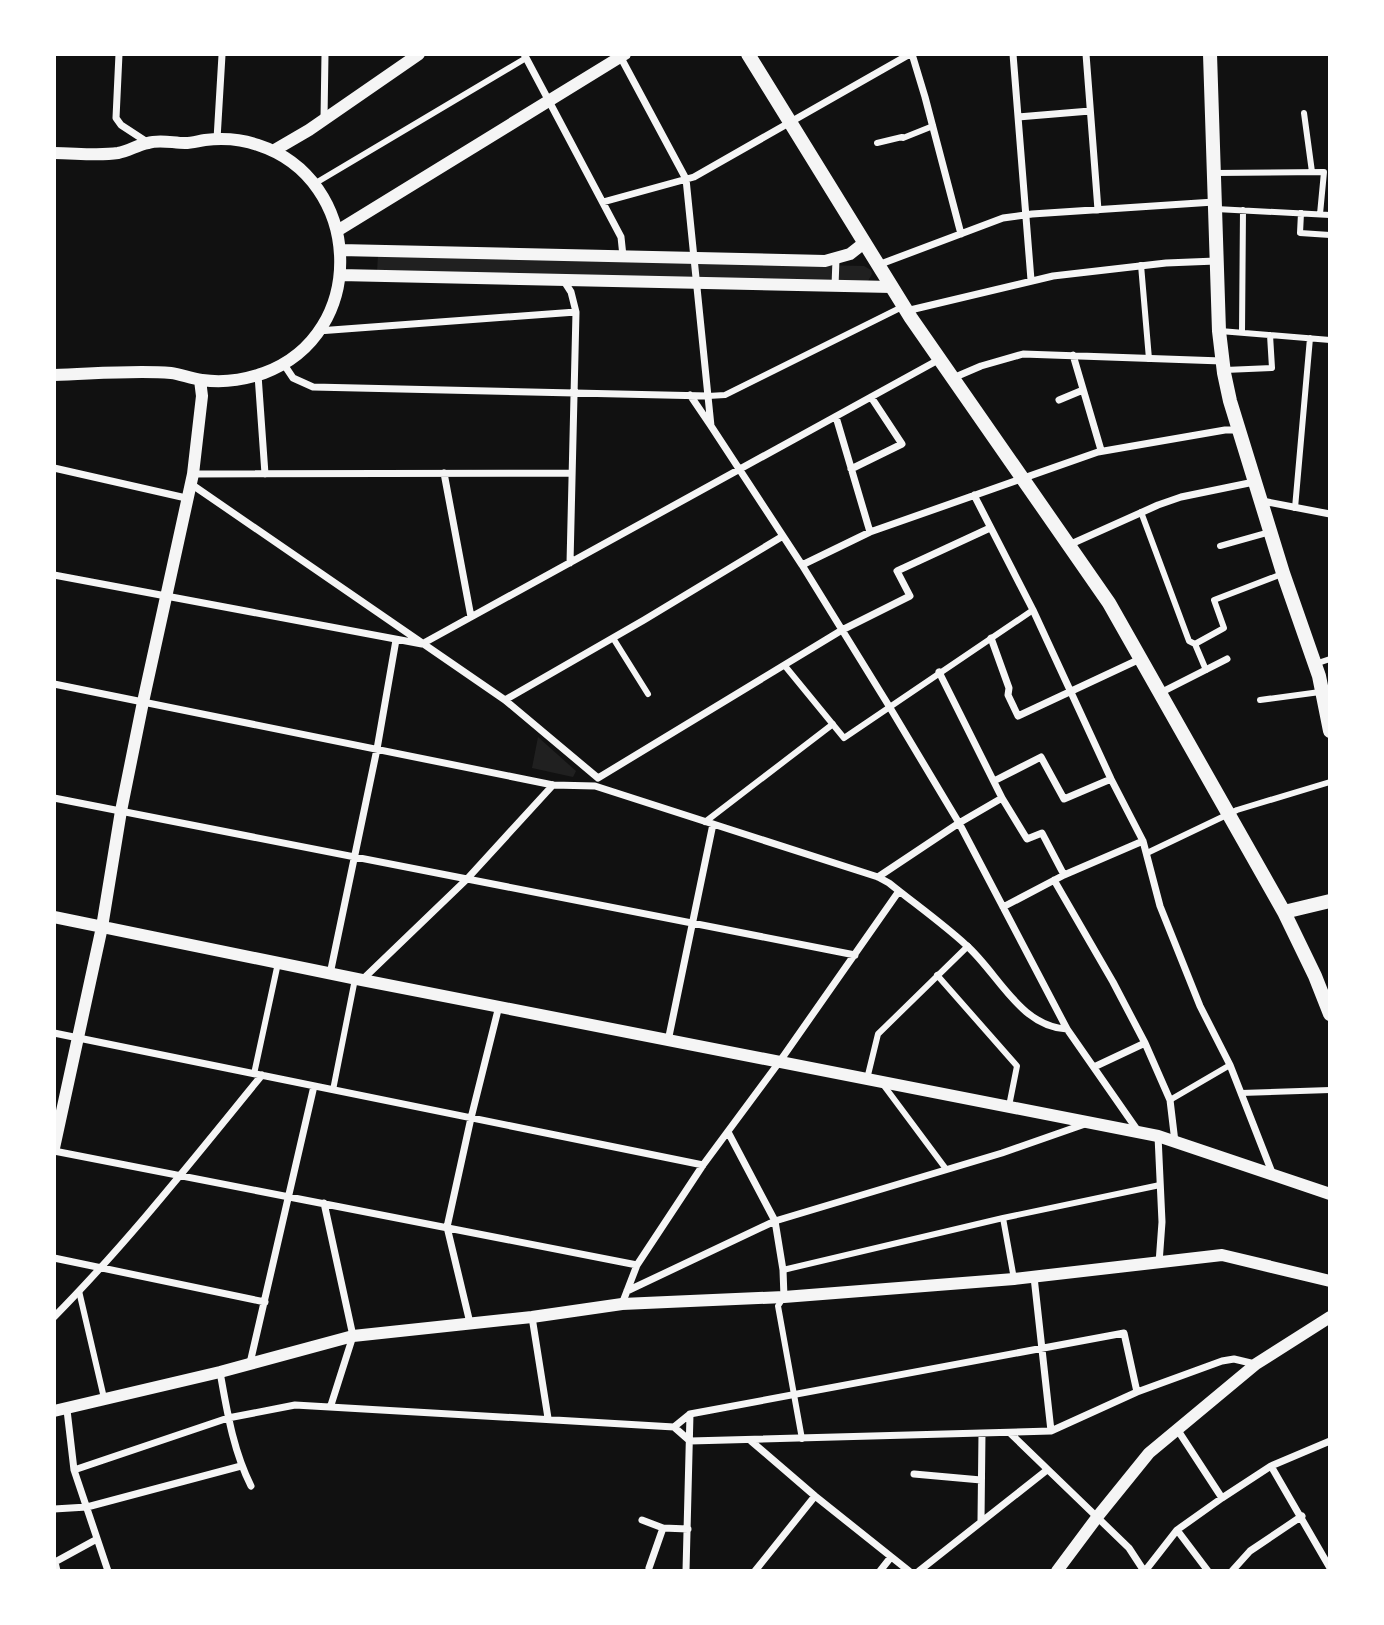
<svg xmlns="http://www.w3.org/2000/svg" width="1384" height="1625" font-family="'Roboto Condensed',sans-serif">
	<rect width="100%" height="100%" fill="#111"/>
	<path fill="#202020" d="M378,255L864,266L871,270L872,274L868,281L377,272Z
		M538,737L576,771L573,777L532,768Z"/>
	<g fill="none" stroke-linecap="round" stroke-linejoin="round">
		<path stroke="#f5f5f5" stroke-width="6" d="M1304,113L1312,172
			M877,143L902,137L903,138L933,126
			M1215,173L1324,172L1320,214
			M314,184L526,58
			M1216,209L1330,215
			M1301,213L1300,233L1330,235
			M1141,265L1149,359
			M1220,331L1330,340
			M1242,332L1243,210
			M1225,370L1272,368L1270,335
			M708,396L725,395L902,307
			M1295,508L1310,338
			M1141,512L1189,641L1195,644
			M1220,546L1270,532
			M613,638L648,694
			M1315,664L1330,659
			M785,666L844,738L1033,610
			M1206,670L1195,644L1224,628L1214,600L1282,574
			M1260,700L1320,692
			M705,822L833,724
			M1147,853L1237,810L1330,782
			M937,975L1017,1066L1009,1106
			M254,1074L278,963
			M867,1079L878,1034L968,946
			M882,1083L946,1169
			M333,1090L355,979
			M1241,1093L1330,1090
			M1170,1100L1230,1065
			M1003,1218L1014,1279
			M783,1270L1003,1218L1160,1185
			M79,1291L104,1398
			M783,1298L778,1306L802,1439"/>
		<path stroke="#f5f5f5" stroke-width="7" d="M119,54L116,118L121,125L147,142
			M524,54L621,237L623,256
			M912,54L925,97L961,234
			M1013,54L1031,280
			M1086,54L1098,210
			M620,56L686,179L711,426L802,565L889,706L959,823L1067,1029L1138,1131
			M1018,117L1090,111
			M324,119L325,54
			M217,139L222,55
			M603,202L694,177L910,54
			M878,265L1003,218L1032,214L1214,202
			M564,281L571,292L576,312L570,563
			M835,286L836,259
			M906,311L1053,276L1166,263L1216,261
			M318,331L576,312
			M1073,355L1101,450
			M283,363L293,378L313,387L708,396
			M258,375L265,474
			M953,378L981,366L1023,354L1222,361
			M690,395L711,426
			M1059,400L1083,390
			M836,417L870,532
			M54,468L186,498
			M851,469L902,444L871,397
			M444,473L471,617
			M193,474L572,473
			M191,484L505,700L598,778
			M974,495L1033,610L1111,779L1143,841L1160,906L1200,1006L1230,1065L1273,1175
			M1262,501L1330,514
			M1071,544L1158,505L1181,497L1254,482
			M802,565L870,532L1098,452L1225,430H1239
			M54,575L422,644L940,359
			M991,638L1009,688L1008,695L1018,716L1140,659
			M939,672L1002,798L1027,839L1042,833L1064,875
			M54,684L553,785L595,786L878,877L889,883C915,904 942,923 966,945C998,973 1020,1027 1067,1029
			M1160,693L1227,659
			M505,700L644,620L783,536
			M598,778L842,630L910,596L897,571L990,528
			M994,781L1041,757L1064,799L1111,779
			M54,798L855,955
			M878,877L959,823L1002,798
			M1054,880L1113,982L1145,1043L1170,1100L1175,1142
			M1003,907L1064,875L1143,841
			M330,974L377,749L396,640
			M362,980L467,879L553,785
			M54,1033L703,1165
			M668,1041L713,824
			M1094,1067L1145,1043
			M728,1132L775,1221L783,1270L784,1297
			M1158,1136L1162,1222L1159,1263
			M54,1151L637,1265
			M324,1203L353,1336L331,1405
			M54,1258L265,1302
			M1034,1277L1051,1431
			M627,1291L775,1221L1002,1153L1085,1124
			M622,1304L637,1265L703,1165L780,1061L899,891
			M54,1317C129,1241 195,1157 262,1075
			M532,1317L548,1418
			M470,1323L447,1227L471,1118L499,1006
			M250,1363L314,1086
			M220,1372C227,1411 233,1450 251,1486
			M67,1410L74,1470L108,1571
			M674,1427L690,1414L1124,1333L1137,1392
			M1177,1429L1222,1498
			M1010,1433L1129,1548L1144,1571
			M690,1441L1051,1431L1137,1392L1222,1361L1234,1359L1255,1364
			M751,1441L815,1496L909,1571
			M1271,1466L1330,1568
			M74,1470L228,1418L295,1405L674,1427L690,1441
			M914,1474L981,1480
			M54,1509L87,1507L241,1466
			M642,1520L663,1528
			M981,1520L982,1433
			M1177,1530L1208,1571
			M649,1568L663,1528L688,1529
			M57,1571L55,1562L97,1539
			M686,1571L690,1414
			M755,1571L815,1496
			M880,1571L891,1557
			M919,1571L1047,1470
			M1145,1571L1177,1530L1222,1498L1271,1466L1330,1441
			M1232,1571L1250,1551L1302,1516"/>
		<path stroke="#f5f5f5" stroke-width="12" d="M273,151L309,130L419,54
			M54,153C75,153 98,156 118,153C129,151 137,145 148,143C159,139 173,143 185,143C192,143 198,141 205,140C223,138 241,139 258,145C363,179 370,334 264,373C244,380 223,383 202,380C191,379 181,374 171,373C133,370 92,374 54,375
			M337,231L625,54
			M340,250L825,261L850,254L864,243
			M340,275L892,287
			M54,917L362,980L1158,1136L1330,1194
			M54,1148L102,927L121,811L143,702L193,474L202,396L200,380
			M54,1411L220,1372L353,1336L532,1317L622,1304L784,1297L1014,1279L1222,1255L1330,1281
			M1057,1571L1098,1516L1149,1453L1256,1364L1330,1317"/>
		<path stroke="#f5f5f5" stroke-width="14" d="M748,54L911,318L1109,603L1284,912L1315,976L1330,1014
			M1210,54L1219,331L1224,373L1230,401L1283,573L1319,676L1330,731
			M1284,912L1330,901"/>
	</g>
	<rect width="1384" height="1625" fill="none" stroke="#ffffff" stroke-width="112"/>
</svg>
